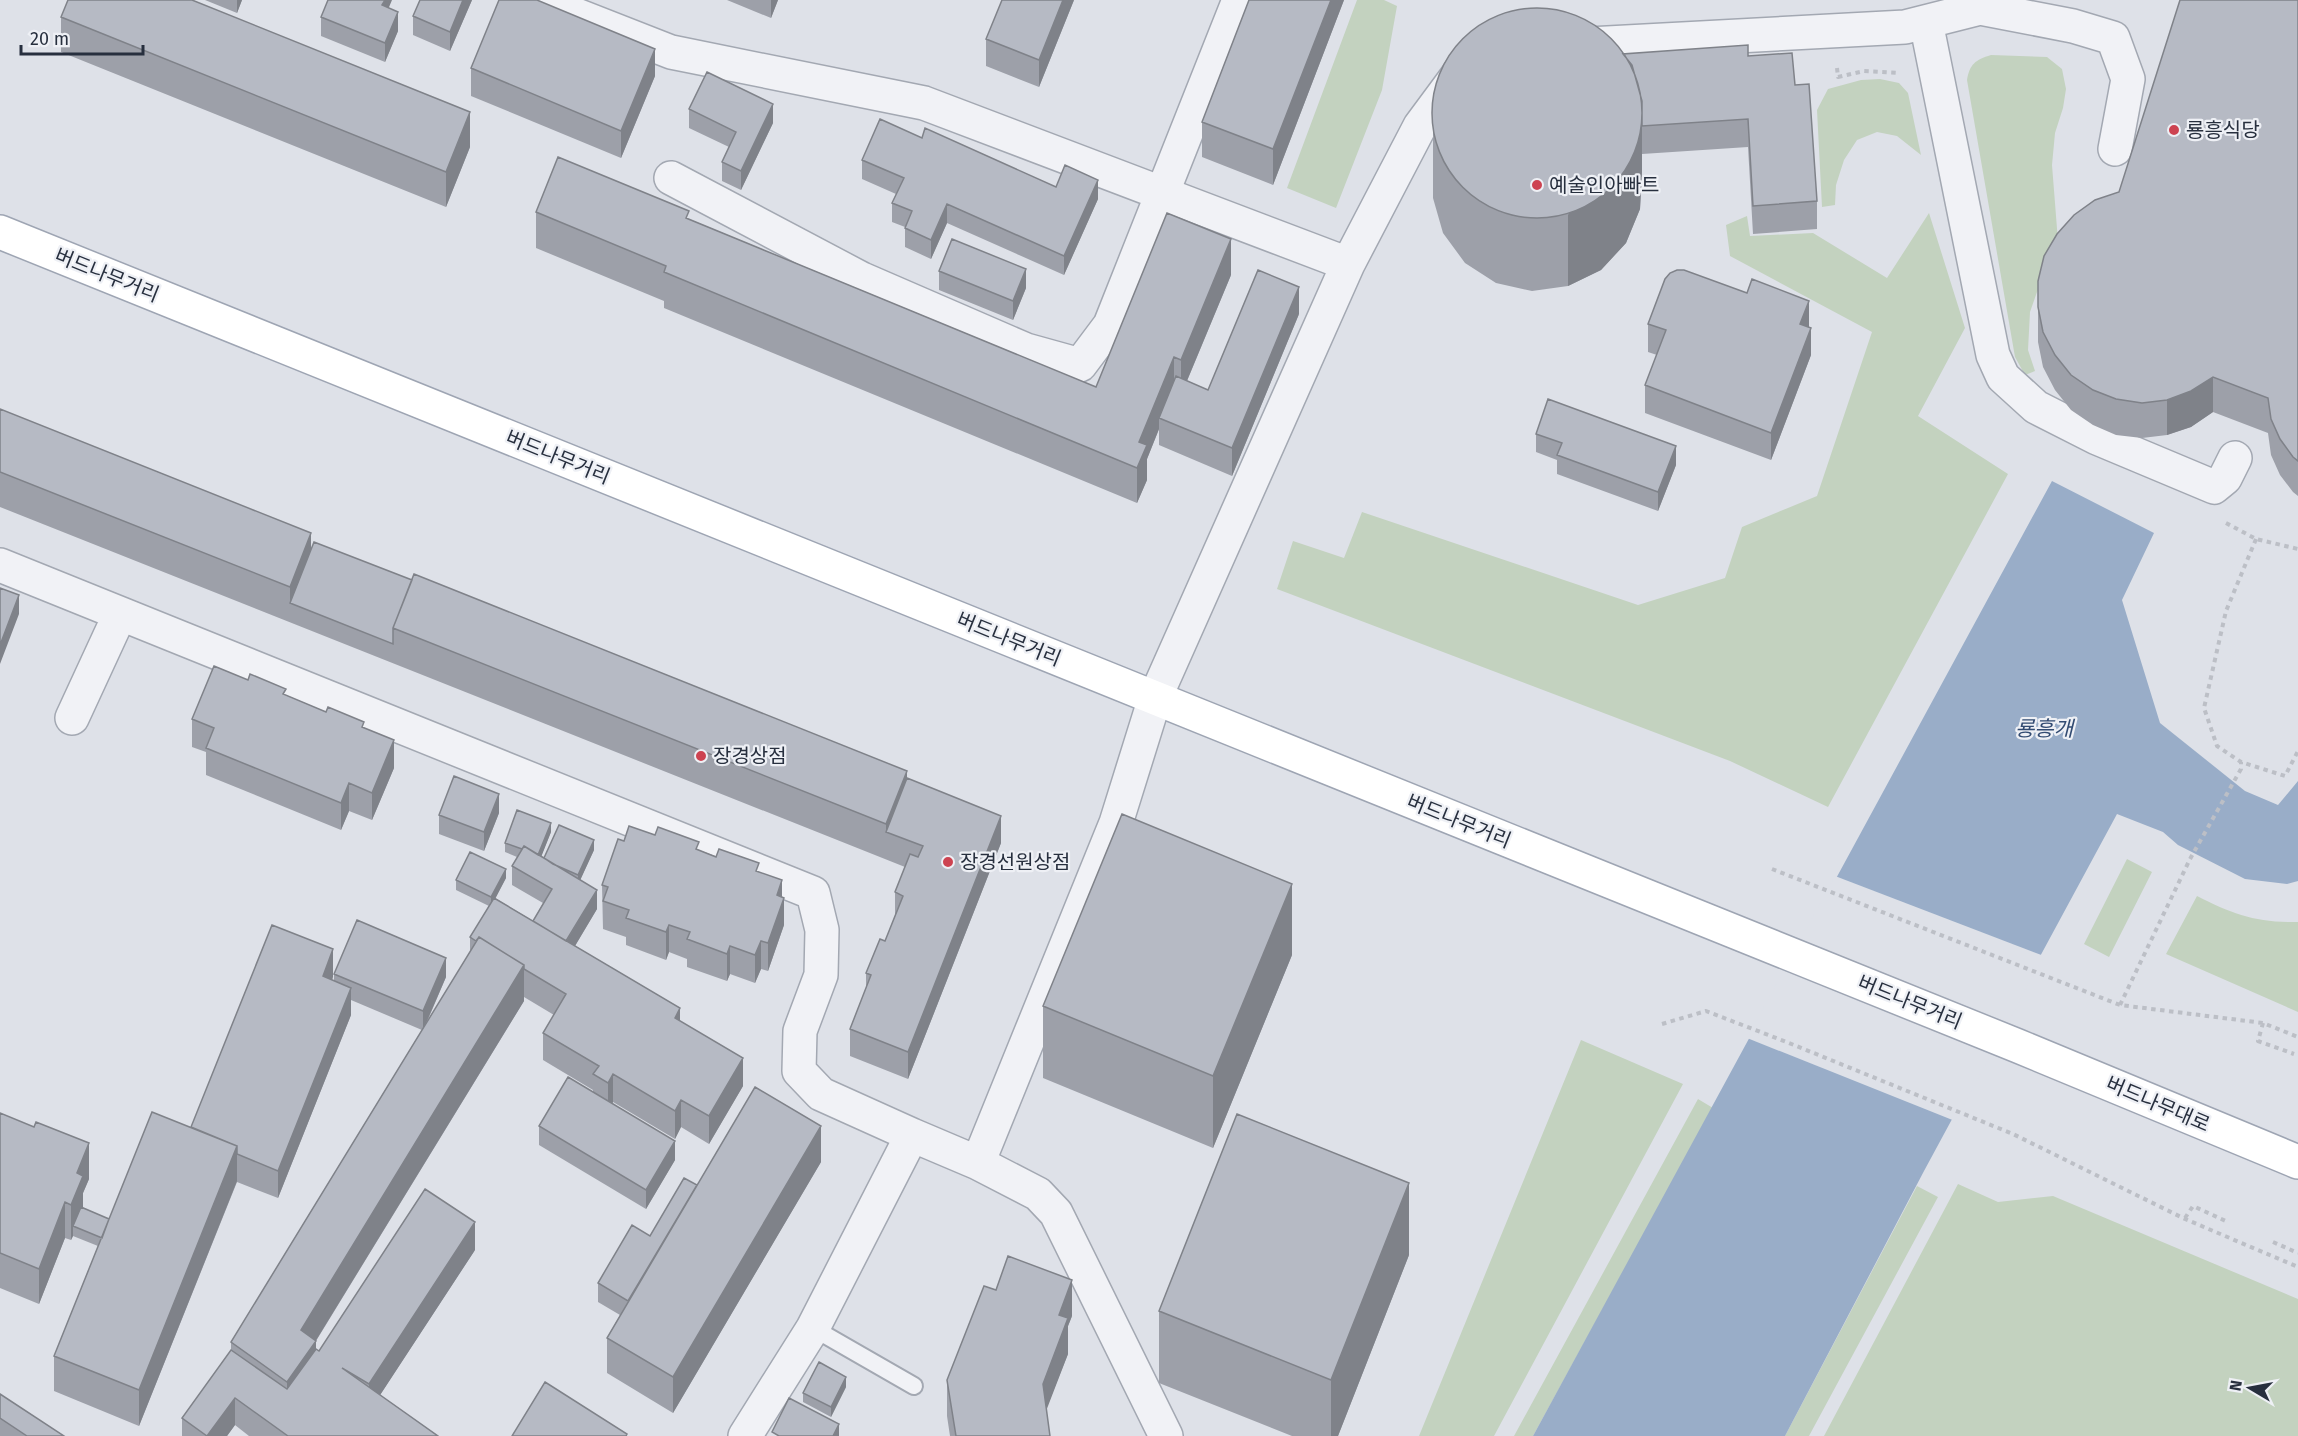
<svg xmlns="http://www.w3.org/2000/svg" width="2298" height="1436" font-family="'Fira Sans','Noto Sans KR',sans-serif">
	<rect width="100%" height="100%" fill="#dee1e8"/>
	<path fill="#c3d2bf" d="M1357,0H1384L1397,6L1382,90L1336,208L1287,188Z
		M1991,55L2047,57L2062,69L2066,89L2063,108L2055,133L2052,165L2059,254L2037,292L2030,312L2028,350L2035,371L2025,375L2015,357L1967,80C1970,64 1975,60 1991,55Z
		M1880,79L1899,83L1908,93L1921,155L1897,136L1877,132L1857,140L1844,160L1836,185L1835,205L1822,207L1817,110L1828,89L1861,80Z
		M1929,213L1965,328L1918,416L2008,474L1828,807L1730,761L1277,589L1293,541L1344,558L1362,512L1638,605L1725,578L1742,527L1817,496L1872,332L1730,256L1726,225L1747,216L1750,236L1813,233L1887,278Z
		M2127,859L2152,872L2109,957L2084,944Z
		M2197,896C2232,914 2257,923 2298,922V1012L2166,954Z
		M1581,1040L1683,1084L1494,1436H1419Z
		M1698,1099L1713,1108L1533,1436H1514Z
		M1958,1184L1998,1202L2053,1196L2298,1299V1436H1824Z
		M1917,1186L1938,1197L1809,1436H1785Z"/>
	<path fill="#99adc8" d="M2052,481L2154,533L2122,600L2160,723L2245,791L2278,805L2298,781V881L2287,884L2245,879L2178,845L2163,832L2117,814L1924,1171L1785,1436H1533Z"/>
	<path fill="#dee1e8" d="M1835,876L2044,956L1955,1121L1747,1038Z"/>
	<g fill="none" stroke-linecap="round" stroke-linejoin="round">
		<g stroke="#a3a8b2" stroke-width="20">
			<path id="service" d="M813,1328L914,1386"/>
		</g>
		<g stroke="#a3a8b2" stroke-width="36">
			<path id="minor" d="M538,0L671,52L924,103L1348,264
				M1980,8L2073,26L2113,38L2128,79L2115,149
				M1926,22L1993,355L2003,377L2036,407L2097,438L2214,487L2225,478L2235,458
				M1570,45L1905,27L1980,8L1979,0
				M671,178L862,279L1026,350L1080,365L1110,325L1239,0
				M0,565L813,893L822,930L821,975L800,1031L799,1071L821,1094L912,1135
				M72,718L120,614
				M978,1163L1116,823L1155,698L1348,264L1420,126L1460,72
				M745,1436L813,1328L912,1135L978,1163L1038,1194L1056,1213L1166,1436"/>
		</g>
		<g stroke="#9ea5b3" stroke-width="36">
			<path id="primary" d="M0,232L2018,1046L2298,1162"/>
		</g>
		<path stroke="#bcbfc6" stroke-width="4" stroke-dasharray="4.5 4.5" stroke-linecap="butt" d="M1837,68L1838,77L1864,71L1899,73
			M2226,523L2256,539L2298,549
			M2256,539L2226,611L2204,708L2217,746L2241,762L2285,776L2298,751
			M1772,869L2120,1005L2263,1023L2298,1037
			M2120,1005L2190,859L2241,769V762
			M2263,1023L2258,1041L2294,1054
			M1662,1024L1706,1011L1789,1043L2013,1134L2185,1219L2298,1267
			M2185,1218L2193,1206L2228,1222
			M2273,1242L2298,1253"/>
		<use href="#service" stroke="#f1f2f6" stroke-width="16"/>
		<use href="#minor" stroke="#f1f2f6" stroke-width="33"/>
		<use href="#primary" stroke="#fff" stroke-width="33"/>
	</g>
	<path fill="#9da0a9" d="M205,0H242L237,13Z
		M420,0H472L450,51L413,35V16Z
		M727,0H778L771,18Z
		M1074,0L1039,87L986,66V39Z
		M1249,0H1344L1273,185L1202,157V122Z
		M2298,0V496L2293,492L2280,475L2271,455L2268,433L2213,412L2191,427L2167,435L2142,438L2116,435L2093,425L2071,410L2055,390L2043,367L2038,342V281L2119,192Z
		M389,8L398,31L385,62L321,36V17Z
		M61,17L470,147L446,207L61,52Z
		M1623,54L1748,56L1795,85L1817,201V229L1753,234L1748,147L1642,154V172L1640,209L1626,243L1601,270L1568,286L1532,291L1496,283L1465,263L1443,233L1433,198V126Z
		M471,68L655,76L621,158L471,96Z
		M689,109L773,123L741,190L722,181V162L729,147L689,128Z
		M922,138L1056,187L1098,199L1064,275L947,223L931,259L905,247V227L892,222V203L896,194L862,179V160Z
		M536,212L689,219L1096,387L1231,275L1187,381L1208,390L1299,314L1232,476L1159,445V429L1147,459V480L1137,503L664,308V301L536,248Z
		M939,271L1026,288L1013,320L939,290Z
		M1648,324L1809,327L1811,355L1771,460L1645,413V385L1657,355L1648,352Z
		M0,409L311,550L907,778L1001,843L908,1079L850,1056V1029L866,988V973L885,941L895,916V892L905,867L0,507Z
		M1536,434L1676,465L1658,511L1557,474V460L1536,452Z
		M286,695L364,728L394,768L372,820L349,811L341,830L206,775V752L192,747V719Z
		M499,813L484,851L439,834V815Z
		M551,832L541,856L544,858L594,850L580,880L597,909L575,946L680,1021L743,1086L709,1144L681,1127L675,1139L613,1102L612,1104L675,1160L646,1209L539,1145V1126L593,1093V1090L543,1060V1033L554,1015L524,997V1001L316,1341V1349L319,1351L475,1250L380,1395L438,1436H249L235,1425L227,1436H182V1418L231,1350V1342L422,1030L351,1000V1015L278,1198L237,1182L139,1426L54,1391V1356L98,1246L73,1236L71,1240L65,1238L39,1304L0,1288V1113L89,1179L83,1193V1208L109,1219L191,1127L333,977L332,980L334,981V974L446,977L427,1022L470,952V937L489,906L456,890V880L506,878L495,898L533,921L543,903L512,885V866L517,857L505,852V843Z
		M624,841L699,850L759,872L782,897L784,925L768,971L761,969L755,983L730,974L727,981L687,967V959L669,952L666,960L626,945V937L603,929L602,885Z
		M1292,955L1213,1148L1043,1078V1006Z
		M821,1162L673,1413L607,1373V1338L620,1315L598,1302V1283L650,1236L697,1185Z
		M1409,1255L1338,1436H1292L1159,1383V1311Z
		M1072,1316L1068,1326V1354L1046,1409L1050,1436H950L947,1416V1380Z
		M846,1387L831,1417L803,1402V1393Z
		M0,1394L64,1436H0Z"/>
	<path fill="#7f8289" d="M237,0H242L237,13Z
		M385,0H392L382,24V5Z
		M463,0H472L450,51V32Z
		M771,0H778L771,18Z
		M1063,0H1074L1039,87V60Z
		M1331,0H1344L1273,185V149Z
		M398,12V31L385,62V43Z
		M655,49V76L621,158V131Z
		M1642,101V172L1640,209L1626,243L1601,270L1568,286V215Z
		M773,104V123L741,190V171Z
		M470,112V147L446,207V172Z
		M1098,180V199L1064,275V256Z
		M947,204V223L931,259V240Z
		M1231,239V275L1181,395V360Z
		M1026,269V288L1013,320V301Z
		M1299,287V314L1232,476V448Z
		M1809,301V328L1800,324Z
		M1811,328V355L1771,460V433Z
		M1174,357V392L1159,418V429L1147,459V480L1137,503V468L1139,442Z
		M2213,377V412L2191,427L2167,435V400Z
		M1676,446V465L1658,511V492Z
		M311,533V568L290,603V622V587Z
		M19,595V614L0,664V645Z
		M394,740V768L372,820V793Z
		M907,771V806L886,832V824Z
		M349,783V811L341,830V803Z
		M499,794V813L484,851V832Z
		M1001,816V843L908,1079V1052Z
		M551,823V832L538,865V856Z
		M594,840V850L578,885V875Z
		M506,869V878L491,907V897Z
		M782,880V904L784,898V925L768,971V943L777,895Z
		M1292,884V955L1213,1148V1076Z
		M597,890V909L563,966V947Z
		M669,925V952L666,960V932Z
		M761,941V969L755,983V955Z
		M730,946V974L727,981V954Z
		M333,949V977L323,1004V976Z
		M446,958V977L423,1030V1011Z
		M524,965V1001L315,1342L316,1341V1376L287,1417V1382L301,1330Z
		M351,988V1015L278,1198V1171Z
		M680,1008V1036L675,1018Z
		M743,1058V1086L709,1144V1116Z
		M613,1074V1102L608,1111V1083Z
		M681,1100V1127L675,1139V1111Z
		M821,1126V1162L673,1413V1377Z
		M675,1141V1160L646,1209V1190Z
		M89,1143V1179L83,1193V1211L73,1226V1236L71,1240V1205L77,1173Z
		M237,1146V1181L139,1426V1390Z
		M1409,1183V1255L1338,1436H1331V1380Z
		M65,1202V1238L39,1304V1269Z
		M475,1222V1250L369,1412V1384Z
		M1072,1280V1316L1068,1326V1354L1043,1419V1384L1059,1315Z
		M846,1377V1387L831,1417V1407Z
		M235,1398V1425L227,1436H207Z
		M839,1424V1436H833Z"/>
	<path fill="#b6bac4" stroke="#7f8289" stroke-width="1.5" d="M68,0H192L470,112L446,172L61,17Z
		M328,0H385L382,5L398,12L385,43L321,17Z
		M420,0H463L450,32L413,16Z
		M499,0H537L655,49L621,131L471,68Z
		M1002,0H1063L1039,60L986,39Z
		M1249,0H1331L1273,149L1202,122Z
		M2180,0H2298V461L2293,457L2280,439L2271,419L2268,398L2213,377L2191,391L2167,400L2142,403L2116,399L2093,390L2071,375L2055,355L2043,332L2038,307V281L2044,256L2057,234L2074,215L2095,200L2119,192Z
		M1432 113a105 105 0 1 1 210 0a105 105 0 1 1-210 0Z
		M1748,45V56L1792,53L1795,85L1809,84L1817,201L1753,206L1748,119L1642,126V101L1632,65L1623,54Z
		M707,72L773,104L741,171L722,162L736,132L689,109Z
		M880,119L922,138L925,128L1056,187L1065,165L1098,180L1064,256L947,204L931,240L905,228L912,211L892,203L904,178L862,160Z
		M558,157L689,211L686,218L1096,387L1167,213L1231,239L1181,360L1174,357L1139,442L1147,445L1137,468L664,272L666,266L536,212Z
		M952,239L1026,269L1013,301L939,271Z
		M1258,270L1299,287L1232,448L1159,418L1176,376L1208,390Z
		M1677,270H1684L1747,293L1752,279L1809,301L1800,324L1811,328L1771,433L1645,385L1666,330L1648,324L1665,279L1670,273Z
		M1548,399L1676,446L1658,492L1557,455L1562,443L1536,434Z
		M0,409L311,533L290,587L0,472Z
		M314,542L412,580L393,628V644L290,603Z
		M414,574L907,771L886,824L393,628Z
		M0,588L19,595L0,645Z
		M214,666L248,680L250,674L286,689L283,694L326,712L328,707L364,722L362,727L394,740L372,793L349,783L341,803L206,748L214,728L192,719Z
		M454,776L499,794L484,832L439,815Z
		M907,778L1001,816L908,1052L850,1029L871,975L866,973L880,939L885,941L903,896L895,892L910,854L918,857L923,846L886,832Z
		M517,810L551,823L538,855L524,846L522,849L505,843Z
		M1122,814L1292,884L1213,1076L1043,1006Z
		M559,825L594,840L578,875L553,864L544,858Z
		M629,826L655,835L658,827L699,842L696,849L716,857L719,849L759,863L756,871L782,880L777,895L784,898L768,943L761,941L755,955L730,946L727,954L687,939L690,932L669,925L666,932L626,918L629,910L603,901L608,887L602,885L618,839L624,841Z
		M524,846L597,890L566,941L533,921L552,889L512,866Z
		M470,852L506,869L491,897L456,880Z
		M494,898L680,1008L675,1018L743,1058L709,1116L681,1100L675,1111L613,1074L608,1083L593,1074L599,1066L543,1033L566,994L524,969V965L479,937L476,941L470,937Z
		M357,920L446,958L423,1011L334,974Z
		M272,925L333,949L323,976L351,988L278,1171L237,1154V1146L191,1127Z
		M479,937L524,965L301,1330L316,1341L287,1382L231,1342Z
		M568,1077L675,1141L646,1190L539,1126Z
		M755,1087L821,1126L673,1377L607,1338Z
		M152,1112L237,1146L139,1390L54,1356Z
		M0,1113L34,1127L36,1122L89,1143L77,1173L83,1176L71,1205L65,1202L39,1269L0,1253Z
		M1237,1114L1409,1183L1331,1380L1159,1311Z
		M684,1178L697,1185L628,1301L598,1283L632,1225L650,1236Z
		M425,1189L475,1222L369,1384L342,1368L438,1436H288L235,1398L207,1436L182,1418L231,1350L287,1389L316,1349L319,1351Z
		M81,1207L109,1219L102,1238L73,1226Z
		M1008,1256L1072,1280L1059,1315L1068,1318L1043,1384L1050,1436H956L947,1380L984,1286L996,1290Z
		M819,1362L846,1377L831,1407L803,1393Z
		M545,1382L627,1434L626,1436H512Z
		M0,1394L64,1436H27L0,1418Z
		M789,1398L839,1424L833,1436H779L772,1432Z"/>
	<g fill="#cd4351" stroke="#eef0f5" stroke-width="2">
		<circle cx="2174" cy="130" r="6"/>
		<circle cx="1537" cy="185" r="6"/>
		<circle cx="701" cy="756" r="6"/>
		<circle cx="948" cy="862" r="6"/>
	</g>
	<g text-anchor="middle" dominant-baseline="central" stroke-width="4.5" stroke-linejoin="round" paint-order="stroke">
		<g font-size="20" fill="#272f3e" stroke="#eef0f5" text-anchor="start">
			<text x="2186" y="130">룡흥식당</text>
			<text x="1549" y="185">예술인아빠트</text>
			<text x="713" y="756">장경상점</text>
			<text x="960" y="862">장경선원상점</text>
		</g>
		<g font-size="20" fill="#272f3e" stroke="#eef0f5">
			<text transform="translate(107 275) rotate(22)">버드나무거리</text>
			<text transform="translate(558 457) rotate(22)">버드나무거리</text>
			<text transform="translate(1009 639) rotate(22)">버드나무거리</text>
			<text transform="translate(1459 821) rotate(22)">버드나무거리</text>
			<text transform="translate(1910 1002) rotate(22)">버드나무거리</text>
			<text transform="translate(2158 1104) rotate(23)">버드나무대로</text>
		</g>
		<g font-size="21" font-style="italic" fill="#324b72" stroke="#eef0f5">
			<text x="2044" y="729">룡흥개</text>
		</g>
	</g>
	<g transform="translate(2250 1388) rotate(280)" stroke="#eef0f5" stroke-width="4.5" paint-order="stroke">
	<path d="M0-4.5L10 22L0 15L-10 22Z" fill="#272f3e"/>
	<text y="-9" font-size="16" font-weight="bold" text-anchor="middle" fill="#272f3e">N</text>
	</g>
	<path d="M21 45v9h122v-9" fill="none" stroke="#272f3e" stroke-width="3"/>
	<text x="30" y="45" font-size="18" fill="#272f3e" stroke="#eef0f5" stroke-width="4.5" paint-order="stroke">20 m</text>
</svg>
